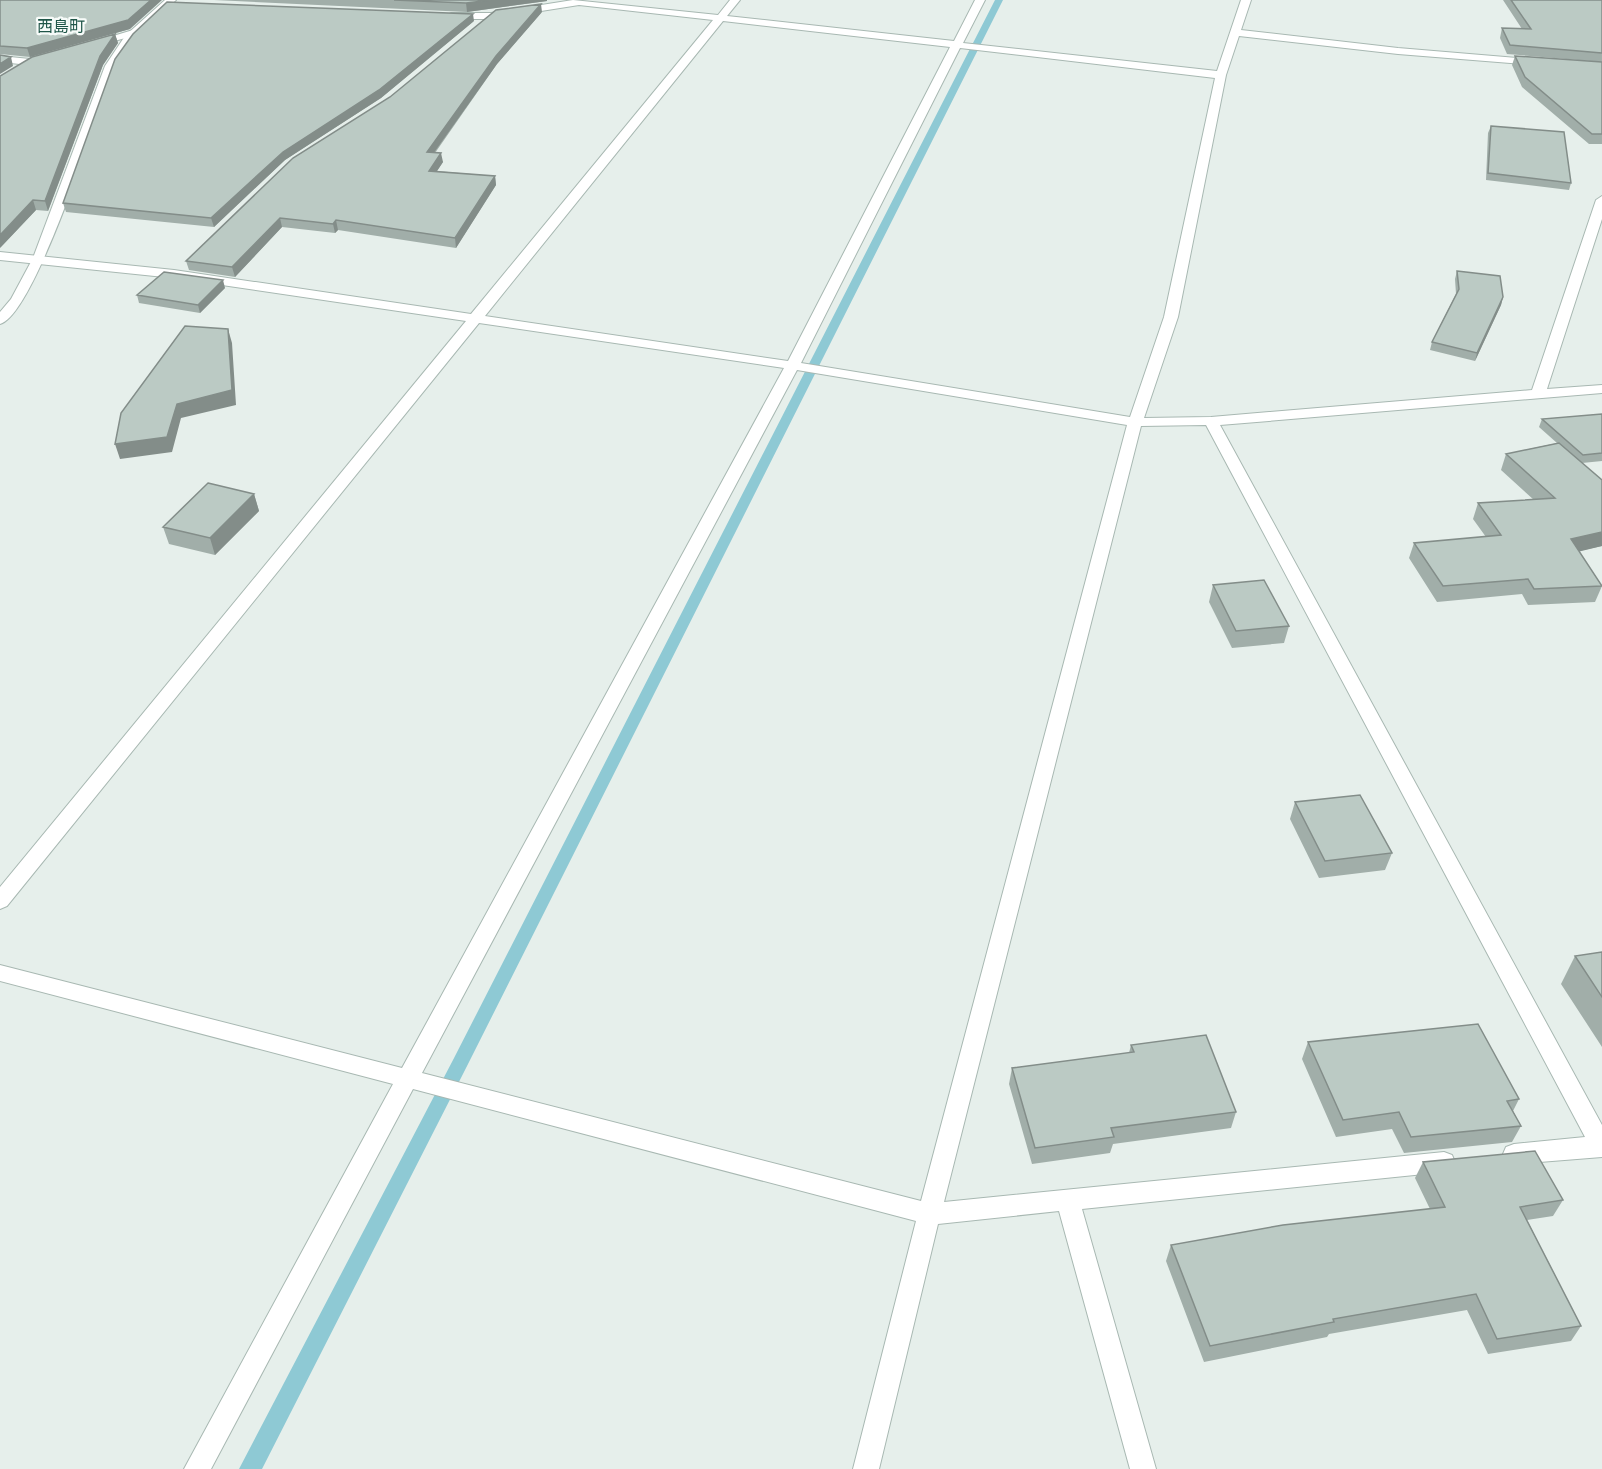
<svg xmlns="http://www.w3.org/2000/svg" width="1602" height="1469" font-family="'Exo 2','Noto Sans JP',sans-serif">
	<rect width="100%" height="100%" fill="#e6efeb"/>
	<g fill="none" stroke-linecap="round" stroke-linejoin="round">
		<path fill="#8ec9d4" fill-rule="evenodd" d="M995,0H1003L465,1070L262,1469H239L453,1060Z"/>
		<g stroke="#a8b8b2" stroke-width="2">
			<path id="minor" d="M573,0L718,15L730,0H740L727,16L954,41L975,0H985L963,43L1217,71L1241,0H1251L1241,30L1398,48L1541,60V64L1537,65L1398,54L1239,36L1226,75L1178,317L1144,418L1211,417L1532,390L1596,200L1602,196V219L1547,389L1602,385V393L1220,425L1602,1125V1157L1514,1164L1506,1161L1503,1154L1506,1147L1514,1144L1585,1137L1206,425L1141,426L944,1202L1444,1152L1452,1155L1455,1162L1452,1169L1444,1172L1082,1209L1156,1469H1130L1059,1211L938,1224L879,1469H853L916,1221L413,1089L211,1469H184L393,1084L0,981V965L402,1068L784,368L479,323L7,906L0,909V887L466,321L174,278L0,260V252L174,270L471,314L713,20L579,5L491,19H451L446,16L451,13H491ZM723,21L950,47L788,361L485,316ZM960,48L1215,78L1164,317L1130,417L801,363ZM797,370L1127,425L921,1201L422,1073Z
				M133,30L138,33L137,35L95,46L90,43Z
				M0,56L30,59L35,62L30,65L0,62Z"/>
		</g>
		<g stroke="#a8b8b2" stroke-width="2">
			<path id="tertiary" d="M165,0H176L133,40L115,66C100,107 35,315 0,324V312L11,299L33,258L105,66L125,36Z"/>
		</g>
		<use href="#minor" fill="#fff" fill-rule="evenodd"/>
		<use href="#tertiary" fill="#fff" fill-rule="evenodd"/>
	</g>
	<path fill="#a1aea9" d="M0,0L130,29L30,57L0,54Z
		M214,0H547V1L467,12Z
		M1503,0H1602V62L1507,54L1500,38L1502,28L1522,29Z
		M542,12L497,64L435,153L443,162L437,171L495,176L496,185L456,248L338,230L335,233L282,227L235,277L189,270L186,261Z
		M474,21L381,98L285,160L214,227L66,212L63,203Z
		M115,34L118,43L103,65L48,211L36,210L0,248Z
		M1515,56L1602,62V144H1589L1522,87L1512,65Z
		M1491,126L1571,183L1569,190L1486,180L1488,133Z
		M1457,271L1503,297L1501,305L1475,361L1430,350L1432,342L1456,294L1455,279Z
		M225,288L200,313L139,303L137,295Z
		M1602,414V461L1582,463L1602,546L1579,551L1602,586L1595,602L1528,605L1522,594L1437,602L1409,558L1414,543L1486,537L1473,519L1478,503L1534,500L1501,470L1506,454L1557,443L1539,427L1542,419Z
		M254,494L259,511L215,555L169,544L163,527Z
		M1213,585L1289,626L1284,643L1232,648L1209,602Z
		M1295,802L1392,853L1385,870L1319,878L1290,819Z
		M1602,952V1047L1561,984L1575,956Z
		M1308,1042L1519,1099L1513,1111L1521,1126L1512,1142L1404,1153L1392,1129L1336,1137L1302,1059Z
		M1131,1045L1236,1112L1231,1128L1113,1144L1110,1153L1032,1164L1009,1084L1012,1068L1129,1053Z
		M1423,1162L1563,1200L1553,1216L1527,1220L1581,1326L1571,1341L1488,1354L1467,1310L1329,1334L1327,1337L1204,1362L1166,1261L1171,1245L1430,1209L1415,1178Z"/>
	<path fill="#838d89" d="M151,0H162L130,29L30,57L27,48Z
		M491,0H547V1L467,12L466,3Z
		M541,4L542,12L497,64L428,161L427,152L496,56Z
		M473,14L474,21L381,98L285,160L214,227L211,218L283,152Z
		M115,34L118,43L103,65L48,211L45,201L100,56Z
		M11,57L13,66L0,74V64Z
		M441,153L443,162L431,180L429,171Z
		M495,176L496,185L456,248L455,238Z
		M33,200L36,210L0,248V235Z
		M280,218L282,227L235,277L232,267Z
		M336,220L338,230L335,233L333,224Z
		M223,280L225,288L200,313L198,305Z
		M1503,297L1501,305L1475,361L1477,353Z
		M228,329L232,343L236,405L181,418L172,452L120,459L115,444L177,404Z
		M254,494L259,511L215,555L210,538Z
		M1602,532V546L1565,555L1571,539Z"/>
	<path fill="#bbcac4" stroke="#838d89" stroke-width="1.5" d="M0,0H151L128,20L27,48L0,46Z
		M394,0H491L466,3Z
		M1511,0H1602V53L1510,45L1502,28L1531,29Z
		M167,2L473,14L379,90L283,152L211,218L63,203L115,59L133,34Z
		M541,4L496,56L427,152L441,153L429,171L495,176L455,238L336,220L333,224L280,218L232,267L186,261L293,158L390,97L496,10Z
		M115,34L100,56L45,201L33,200L0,235V76L32,57Z
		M0,55L11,57L0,64Z
		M1515,56L1602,62V134H1592L1525,77Z
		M1491,126L1564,132L1571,183L1488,173Z
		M1457,271L1500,276L1503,297L1477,353L1432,342L1459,289Z
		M164,272L223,280L198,305L137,295Z
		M185,326L228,329L232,390L177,404L167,437L115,444L121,413Z
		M1602,414V453L1583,455L1542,419Z
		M1559,443L1602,480V532L1571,539L1602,586L1534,589L1528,579L1443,586L1414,543L1501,535L1478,503L1555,498L1506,454Z
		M208,483L254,494L210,538L163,527Z
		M1264,580L1289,626L1236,631L1213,585Z
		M1360,795L1392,853L1325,861L1295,802Z
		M1602,952V997L1575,956Z
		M1478,1024L1519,1099L1507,1101L1521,1126L1411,1137L1399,1112L1343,1120L1308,1042Z
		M1206,1035L1236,1112L1111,1128L1114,1137L1035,1148L1012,1068L1134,1052L1131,1045Z
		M1535,1151L1563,1200L1520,1207L1581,1326L1497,1339L1476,1294L1333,1319L1334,1322L1210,1346L1171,1245L1283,1225L1445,1207L1423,1162Z"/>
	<g text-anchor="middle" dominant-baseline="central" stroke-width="4.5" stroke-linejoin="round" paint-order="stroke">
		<g font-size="16" fill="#1f5548" stroke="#f7fbf9">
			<text x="61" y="25">西島町</text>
		</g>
	</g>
</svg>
